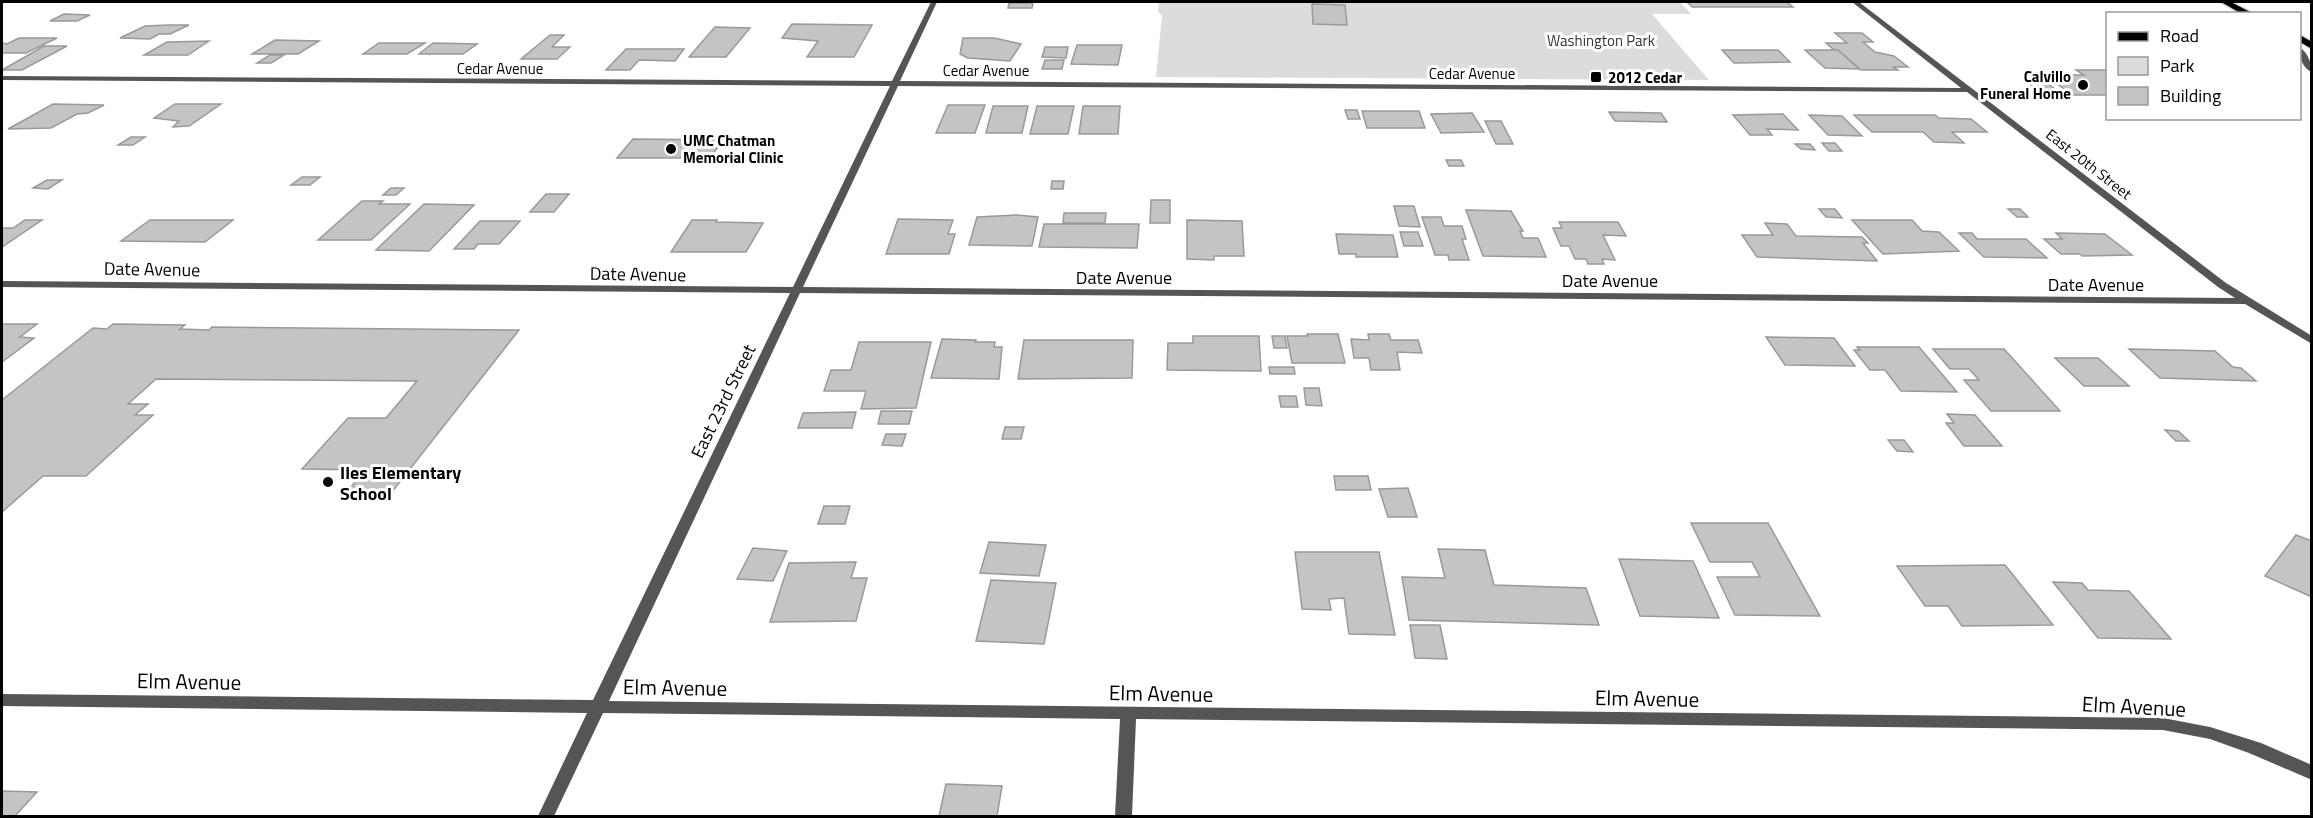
<svg xmlns="http://www.w3.org/2000/svg" width="2313" height="818" font-family="'Titillium Web',sans-serif">
	<rect width="100%" height="100%" fill="#fff"/>
	<path fill="#dcdcdc" d="M1159,2H1680L1691,14H1652L1709,80L1156,77L1162,15L1158,12Z"/>
	<path fill="#c4c4c4" stroke="#999" stroke-width="1.5" d="M1687,2H1787L1793,7H1692Z
		M1009,3H1033L1032,8H1008Z
		M1312,4L1345,5L1347,25L1313,24Z
		M64,14L90,15L77,21H50Z
		M792,24L872,25L854,57H807L818,41L782,38Z
		M169,25H189L170,34H159L150,39L120,38L145,26Z
		M715,27L750,28L726,57H689Z
		M1835,33H1862L1873,42H1863L1875,52L1894,56L1908,67H1893L1898,70H1861L1838,50H1834L1826,43H1847Z
		M550,35H564L552,47H570L557,59H521Z
		M19,38H57L26,53H2V43L7,44Z
		M963,38H994L1021,44L1010,61L968,58L960,54Z
		M275,40L319,41L298,54H252Z
		M209,41L188,55H144L167,42Z
		M379,43H425L407,54H363Z
		M433,43L477,44L463,54H419Z
		M1077,45H1122L1118,65L1071,64Z
		M44,46H67L22,70H2Z
		M1045,47H1068L1066,58L1042,57Z
		M626,49H684L675,61L639,60L630,70H606Z
		M1722,50H1778L1790,62L1734,63Z
		M1805,50H1838L1859,69L1825,68Z
		M270,55H284L271,63H257Z
		M1045,60H1064L1062,69H1042Z
		M2076,70H2108V95H2073L2044,75H2084Z
		M2027,83H2047L2055,89L2036,88Z
		M53,104L104,105L88,113L77,114L51,128L8,129Z
		M175,104H221L189,126L173,127L179,121L154,118Z
		M948,105H985L975,133H936Z
		M993,106H1028L1022,133H986Z
		M1037,106H1074L1068,134H1030Z
		M1083,106H1120L1118,134H1079Z
		M1345,110H1357L1360,119H1348Z
		M1362,111H1419L1425,128H1367Z
		M1609,112L1661,113L1667,122L1615,121Z
		M1472,113L1484,132L1441,133L1431,114Z
		M1783,114L1798,130L1767,129L1772,135H1750L1733,115Z
		M1809,115L1842,116L1862,136L1828,135Z
		M1854,115H1935L1939,118L1971,119L1987,132H1952L1964,143L1934,142L1923,132H1872Z
		M1485,121H1501L1513,144H1496Z
		M131,137H145L133,145H118Z
		M633,139L723,140L710,158H617Z
		M1822,143H1835L1842,151H1829Z
		M1795,144H1810L1815,150L1801,149Z
		M1446,160H1461L1464,166H1449Z
		M302,177H320L310,185H291Z
		M47,180H62L48,189L33,188Z
		M1052,181H1064L1063,189H1051Z
		M391,188H404L396,195H383Z
		M546,194H569L554,212H530Z
		M1151,200H1170V223H1150Z
		M362,201H383L379,204H410L371,240H318Z
		M424,204L474,205L429,251L376,250Z
		M1394,206H1414L1420,227L1399,226Z
		M1819,209H1835L1842,218L1826,217Z
		M2008,209H2020L2028,217H2017Z
		M1466,210L1511,211L1523,231H1520L1523,238H1538L1546,257L1483,256Z
		M1064,213H1106L1105,223H1063Z
		M1017,215L1038,217L1032,246L969,245L977,217Z
		M1422,217H1441L1444,226H1462L1466,239H1462L1469,260H1449L1448,255H1435Z
		M898,219L953,220L948,234H955L949,254H886Z
		M25,220H42L2,247V228H13Z
		M150,220H233L205,242L121,241Z
		M692,220H717L716,222L763,223L746,252H671Z
		M1187,220L1242,221L1244,256H1214V260L1187,259Z
		M1852,220H1912L1922,231L1939,232L1959,251L1883,254Z
		M480,221H520L499,244H478L474,249H454Z
		M1559,222H1618L1626,236L1603,235L1615,260L1602,259L1604,264H1588L1586,259H1575L1569,246H1561L1553,228H1562Z
		M1765,223L1787,224L1796,236L1862,237L1868,243H1863L1877,261L1757,257L1742,235H1773Z
		M1044,224H1139L1137,248L1039,247Z
		M1400,232H1418L1423,246H1404Z
		M1959,233H1972L1977,239H2026L2047,258L1984,257Z
		M2056,233L2105,234L2132,255L2082,256L2080,254H2061L2044,239H2062Z
		M1336,234L1393,235L1398,257H1356V254H1339Z
		M2,324H37L20,337L34,338L2,362Z
		M113,324L185,325L180,329L209,330L212,327L519,330L388,497H343L365,470L302,469L348,418H386L417,381L156,379L128,404H148L135,415H153L86,476H43L2,512V400L93,328L107,329Z
		M1307,334H1338L1345,363H1292L1287,336H1308Z
		M1368,334H1389L1391,340H1418L1422,353L1397,352L1400,370H1371L1369,358H1354L1351,339L1369,340Z
		M1193,336H1259L1261,371L1167,370L1168,343H1193Z
		M1272,336H1285L1287,348H1274Z
		M1766,337L1834,338L1855,366L1785,365Z
		M942,339L976,340L975,342H995L994,347H1002L999,379L931,378Z
		M1024,340H1133L1132,378L1018,379Z
		M859,342H931L916,408L861,409L866,391H824L831,370H851Z
		M1857,347H1919L1957,392L1901,391L1885,370H1870L1854,350H1860Z
		M1933,349H2004L2060,411H1991L1964,380H1979L1969,369H1950Z
		M2129,349L2215,351L2233,367L2241,368L2256,381L2160,378Z
		M2055,358H2098L2129,386H2084Z
		M1269,367H1294L1295,374H1270Z
		M1304,388H1319L1322,406L1306,405Z
		M1279,396H1296L1298,407H1281Z
		M881,411H912L909,424H878Z
		M856,412L852,428H798L803,413Z
		M1947,414L1975,415L2002,446H1964L1946,423H1954Z
		M1005,427H1024L1021,439H1002Z
		M2165,430L2178,431L2189,441H2176Z
		M886,434H906L902,446L882,445Z
		M1888,440H1904L1913,452L1897,451Z
		M1334,476H1368L1371,490H1336Z
		M1408,488L1417,517H1388L1379,489Z
		M824,506H850L845,524H818Z
		M1691,523H1768L1820,616L1735,615L1717,577H1760L1752,562H1710Z
		M2296,535L2312,541V597L2265,576Z
		M989,542L1046,545L1039,576L980,573Z
		M753,548L787,551L773,581L737,579Z
		M1438,549L1485,550L1494,585L1586,588L1599,625L1409,620L1402,577L1445,578Z
		M1295,552H1379L1395,635L1349,634L1344,598L1329,599L1331,610L1302,609Z
		M1619,559L1693,561L1719,618L1640,616Z
		M856,562L851,578H867L856,621L770,622L789,563Z
		M2005,565L2053,625L1962,626L1948,606H1925L1897,566Z
		M991,580L1056,583L1044,644L976,641Z
		M2053,582L2082,583L2088,590L2129,591L2171,639L2098,638Z
		M1410,625H1440L1447,659L1415,658Z
		M946,784L1002,786L997,816H939Z
		M2,791L37,792L15,816H2Z"/>
	<g fill="none" stroke-linecap="round" stroke-linejoin="round">
		<g stroke="#dbdbdb" stroke-width="3">
			<path id="primary" d="M2221,2H2231L2254,14H2242Z
				M2300,35L2312,42V49L2300,42Z"/>
		</g>
		<path fill="#555" fill-rule="evenodd" d="M931,2H937L900,81L1961,88L1852,2H1859L2226,283L2312,336V344L2245,304L800,293L609,701L2163,718L2210,727L2261,743L2312,765V780L2249,753L2210,739L2163,730L1136,719L1132,816H1115L1120,719L603,713L554,816H538L587,713L2,706V694L593,700L790,293L2,287V281L793,287L890,86L2,80V76L892,81ZM898,86L1967,92L2218,287L2235,298L803,287Z
			M2300,48C2307,51 2312,64 2312,72C2302,68 2299,57 2300,48Z"/>
		<use href="#primary" fill="#000" fill-rule="evenodd"/>
	</g>
	<g fill="#000" stroke="#fff" stroke-width="2">
		<rect x="1590" y="71" width="12" height="12" rx="3"/>
		<circle cx="2083" cy="85" r="6"/>
		<circle cx="671" cy="149" r="6"/>
		<circle cx="328" cy="482" r="6"/>
	</g>
	<g text-anchor="middle" dominant-baseline="central" stroke-width="6" stroke-linejoin="round" paint-order="stroke">
		<g font-size="15" fill="#333" stroke="#fff">
			<text x="1601" y="40">Washington Park</text>
		</g>
		<g font-size="15" fill="#000" stroke="#fff">
			<text x="500" y="68">Cedar Avenue</text>
			<text x="986" y="70">Cedar Avenue</text>
			<text x="1472" y="73">Cedar Avenue</text>
			<text transform="translate(2089 164) rotate(38)">East 20th Street</text>
		</g>
		<g font-size="15" font-weight="bold" fill="#000" stroke="#fff" text-anchor="start">
			<text x="2071" y="76" text-anchor="end">Calvillo<tspan x="2071" dy="17">Funeral Home</tspan></text>
			<text x="1608" y="77">2012 Cedar</text>
			<text x="683" y="140">UMC Chatman<tspan x="683" dy="17">Memorial Clinic</tspan></text>
		</g>
		<g font-size="18" fill="#000" stroke="#fff">
			<text transform="translate(152 269) rotate(1)">Date Avenue</text>
			<text transform="translate(638 274) rotate(1)">Date Avenue</text>
			<text x="1124" y="277">Date Avenue</text>
			<text x="1610" y="280">Date Avenue</text>
			<text x="2096" y="284">Date Avenue</text>
			<text transform="translate(723 401) rotate(-64)">East 23rd Street</text>
		</g>
		<g font-size="18" font-weight="bold" fill="#000" stroke="#fff" text-anchor="start">
			<text x="340" y="472">Iles Elementary<tspan x="340" dy="21">School</tspan></text>
		</g>
		<g font-size="21" fill="#000" stroke="#fff">
			<text transform="translate(189 681) rotate(1)">Elm Avenue</text>
			<text transform="translate(675 687) rotate(1)">Elm Avenue</text>
			<text transform="translate(1161 693) rotate(1)">Elm Avenue</text>
			<text transform="translate(1647 698) rotate(1)">Elm Avenue</text>
			<text transform="translate(2134 706) rotate(3)">Elm Avenue</text>
		</g>
	</g>
	<rect width="2313" height="818" fill="none" stroke="#000000" stroke-width="6"/>
	<rect x="2106" y="12" width="195" height="108" fill="#ffffff" stroke="#999999" stroke-width="1.5"/>
	<rect x="2118" y="32" width="30" height="9" fill="#000000" stroke="#999999" stroke-width="1.5"/>
	<text x="2160" y="42" font-size="18" fill="#000000">Road</text>
	<rect x="2118" y="57" width="30" height="18" fill="#dcdcdc" stroke="#999999" stroke-width="1.5"/>
	<text x="2160" y="72" font-size="18" fill="#000000">Park</text>
	<rect x="2118" y="87" width="30" height="18" fill="#c4c4c4" stroke="#999999" stroke-width="1.5"/>
	<text x="2160" y="102" font-size="18" fill="#000000">Building</text>
</svg>
